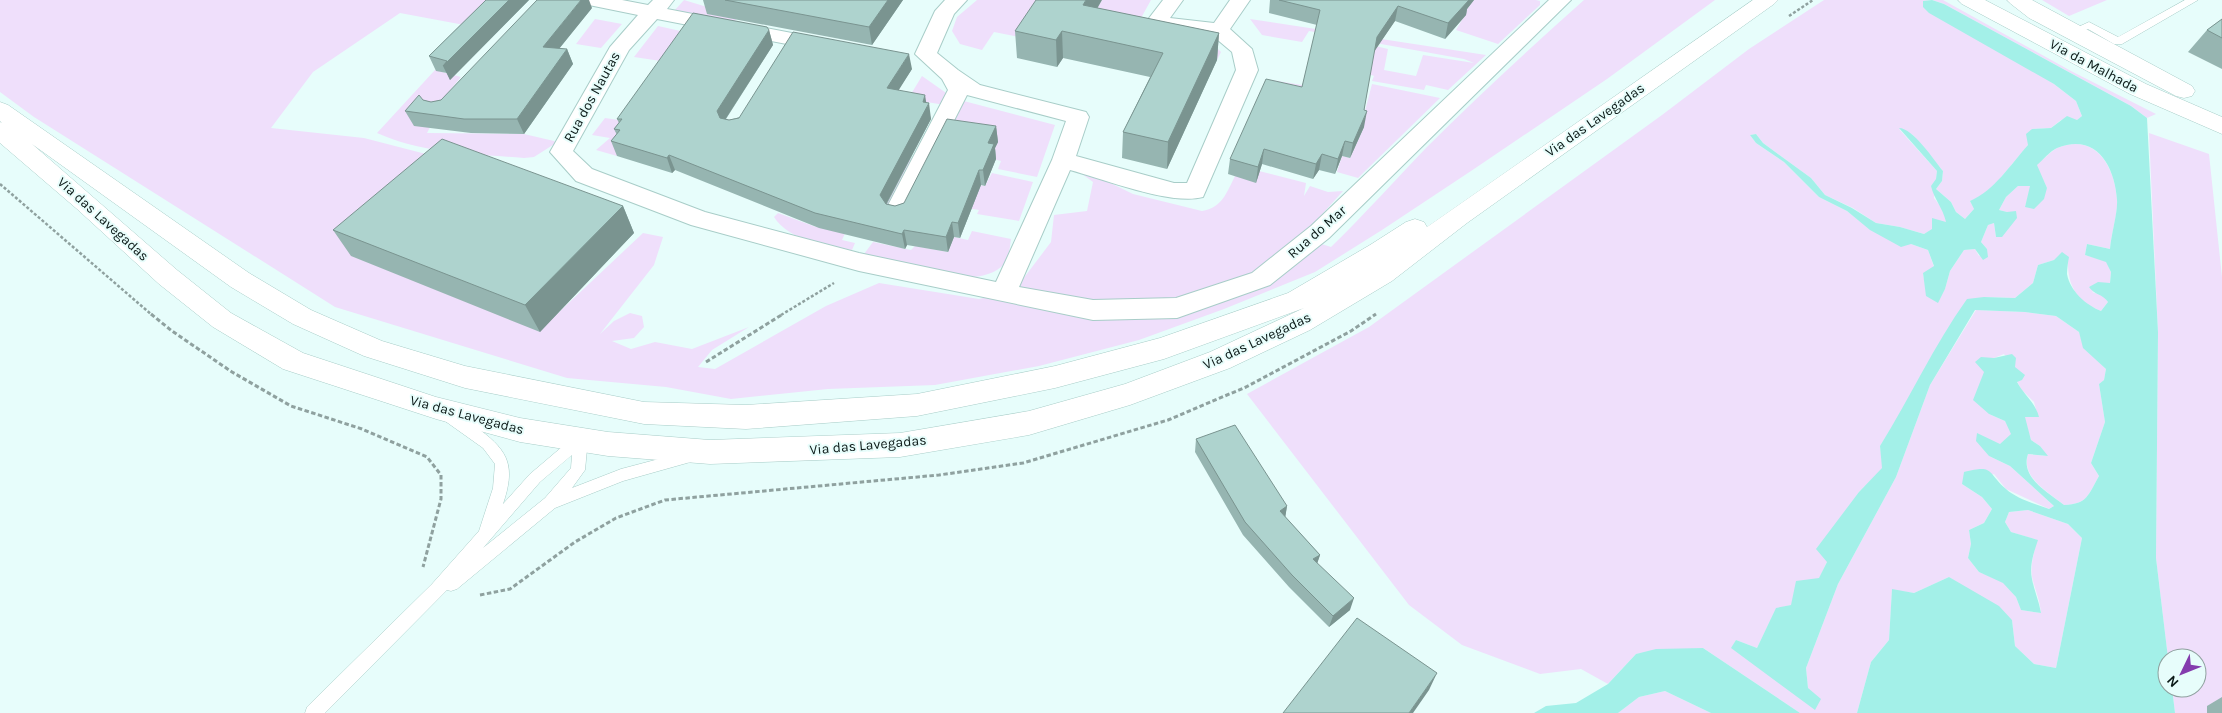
<svg xmlns="http://www.w3.org/2000/svg" width="2222" height="713" font-family="Karla,sans-serif">
	<rect width="100%" height="100%" fill="#e7fdfb"/>
	<path fill="#efdffb" d="M0,0H505L475,27L400,13L313,72L271,128L364,138L422,153L501,164L352,256L539,331L643,233L663,237L654,265L600,334L614,321L630,313L642,316L644,327L634,338L612,341L631,349L655,342L692,349L749,327L712,350L698,367L715,369L826,306L879,283L979,299L1014,291L1051,242L1054,215L1087,211L1093,182L1063,160L1133,194L1202,211C1222,208 1227,192 1235,176L1259,171L1306,183L1304,196L1310,186L1328,192L1343,191L1316,221L1309,240L1331,247C1364,215 1394,181 1426,148C1477,97 1530,48 1584,0H1715L1607,79L1474,169L1382,230L1315,272L1224,309L1139,340L1039,366L935,385L828,389L731,399L666,387L567,378L335,307L34,117L0,92Z
		M684,0L707,7L705,9L737,18L734,22L675,10Z
		M977,0H1054L1029,39L994,32L982,50L960,44L952,31L957,17Z
		M1102,0H1151L1136,27L1215,46L1221,52L1217,60L1084,32Z
		M1474,0H1536L1540,1V5L1498,44L1456,30L1465,15L1461,13Z
		M1824,0H1931L1923,1L2054,84L2076,101L2082,116L2077,120H2061L2051,128L2032,129L2028,145L1999,180L1982,196L1970,201L1974,209L1965,219L1956,212L1951,202L1936,189L1942,181L1943,171L1913,135L1899,129L1937,171L1934,198L1944,211L1946,222L1924,234L1900,227L1876,223L1853,208L1825,195L1811,178L1763,143L1756,134L1750,135L1756,143L1784,162L1819,197L1847,211L1871,230L1928,250L1934,267L1923,274L1927,296L1938,302L1945,289L1950,271L1964,250L1975,249L1979,256L1987,249L1981,242L1988,225L1994,223L1996,237L2007,212L1999,210L2006,197L2018,186H2031L2025,207L2047,188L2036,165C2043,160 2050,152 2057,148C2095,132 2115,166 2117,200C2118,214 2111,234 2110,249L2087,244L2085,255L2106,261L2111,272L2110,283L2092,292L2104,296L2108,302L2101,311C2076,301 2067,285 2068,258L2054,260L2038,265L2033,283L2015,298L1984,297L1903,409L1880,446L1883,468L1859,492L1819,579L1791,605L1776,609L1757,648L1736,640L1732,648L1815,709L1808,688L1806,668L1838,584L1896,477L1930,385L1976,310L2025,312L2056,316L2079,332L2084,348L2106,369L2104,380L2099,384L2105,422L2091,463L2099,476C2088,495 2088,504 2064,505C2048,492 2021,478 2028,454L2047,456L2040,446L2031,440L2024,417H2038L2034,402L2021,389L2017,381L2014,367L2004,354L1994,358L1984,372L1989,414L2005,421L2012,434L1989,456L2010,466L2054,506L2049,509L2006,489L1994,474L1962,484L1982,497L1992,509L1984,523L1969,530L1971,544L1968,558L1979,572L2003,582L2016,597L2021,610L2041,613C2040,601 2036,592 2033,581C2029,568 2034,553 2037,540L2011,532L2005,522L2009,512L2028,510L2068,524L2082,538L2056,668L2034,664L2015,646L2012,620L1949,577L1914,593L1892,590L1889,640L1871,662L1857,713H1800L1703,648L1636,654L1608,684L1581,669L1540,674L1462,645L1409,605L1247,394L1369,327L1662,115L1749,49Z
		M1932,0H1943L2071,71L2156,114L2147,118L2131,106L1944,4Z
		M2042,0H2107L2069,16Z
		M595,19L622,24L601,48L576,44Z
		M1250,19L1486,55L1448,90L1426,85L1424,90L1372,81L1374,76L1361,71L1367,44L1388,49L1384,70L1416,76L1423,55L1474,63L1464,59L1309,31L1302,42L1262,35Z
		M658,26L694,34L674,63L634,57Z
		M435,70L461,77L447,94L427,133L524,134L554,141L556,143L534,157L524,158C475,154 423,154 377,133Z
		M922,76L949,95L945,105L908,99Z
		M1271,80L1302,85L1300,102L1365,111L1372,84L1440,98L1358,178L1337,172L1342,156L1350,158L1364,127L1264,94Z
		M960,100L1055,125L1037,177L998,169L1001,161L990,158L948,123Z
		M605,118L632,122L626,146L617,156L596,150L610,138L592,135Z
		M2149,133L2209,154L2222,277V713H2175L2172,688H2197V658H2168L2156,558L2158,332Z
		M865,151L917,160L892,208L847,229L842,240L855,243L852,250C826,244 790,242 774,217L778,213L816,227Z
		M992,173L1033,182L1019,221L977,214L979,210L967,208L979,185L985,186Z
		M972,231L1011,239C1010,246 1009,258 1005,263C995,275 977,278 963,277L864,254L873,242L911,250L915,246L948,252L954,237L968,240Z
		M1665,691L1711,713H1618L1639,697Z"/>
	<path fill="#a3f0e8" d="M1932,0L1944,4L2131,106L2147,118L2158,332L2156,558L2168,658L2167,688H2172L2175,713H1857L1871,662L1889,640L1892,589L1914,593L1949,577L1999,606L2012,620L2015,646L2034,664L2056,668L2082,538L2068,524L2028,510L2009,512L2005,522L2011,532L2038,540C2034,552 2029,566 2032,579C2034,590 2039,601 2041,613L2021,610L2016,597L2003,583L1979,572L1968,558L1971,544L1969,530L1984,523L1992,509L1982,497L1962,484L1964,472C1995,464 1987,473 2006,489C2017,499 2035,504 2049,509L2054,506L2010,466L1989,456L1976,441L1977,433L2000,444L2011,434L2005,421L1989,414L1973,400L1984,372L1975,362L1981,357L1994,358L2012,354L2016,358L2015,367L2025,375L2022,380L2017,382C2024,395 2035,402 2039,417H2025L2031,440L2040,446L2048,456L2028,454C2020,478 2048,492 2064,505C2088,504 2088,495 2099,476L2091,463L2105,422L2099,384L2104,380L2106,369L2083,348L2079,332L2056,316L2025,312L1975,310L1930,385L1896,477L1838,584L1806,668L1808,688L1821,699L1815,710L1731,648L1736,640L1757,648L1776,608L1791,605L1796,581L1819,578L1827,562L1816,549L1859,492L1882,468L1880,446C1910,398 1934,345 1967,299L1984,297L2015,298L2033,283L2038,265L2054,260L2062,252L2069,257C2068,262 2067,269 2067,274C2070,291 2086,305 2101,311L2108,302C2103,294 2094,295 2089,287L2098,282L2110,283L2111,272L2106,262L2085,255L2087,244L2110,249C2111,235 2118,212 2117,200C2115,166 2096,132 2057,148C2050,151 2043,160 2037,165L2047,188L2044,199L2034,209L2025,207L2030,186H2018L2006,197L1999,210L2007,212L2016,211L2017,218L2002,237H1996L1994,223L1988,225L1981,242L1987,249L1988,257L1983,260L1975,249L1964,250L1950,271L1945,289L1938,303L1926,296L1923,273L1934,266L1928,250L1911,244L1901,247L1870,230L1847,211L1819,197L1784,162L1756,143L1750,135L1756,134L1763,143L1811,178L1825,195L1852,208L1876,223L1900,227L1924,234L1932,229V218L1946,222C1943,208 1934,199 1931,186L1936,179L1937,171L1899,128C1913,128 1934,160 1943,171L1942,181L1936,189L1951,202L1956,212L1965,219L1974,209L1970,201C1995,190 2010,165 2028,145L2026,134L2032,129L2051,128L2067,116L2077,120L2082,116L2076,101L2054,84L1929,13L1923,7V1Z
		M1703,648L1800,713H1711L1665,691L1639,697L1618,713H1534L1546,706L1576,703L1608,684L1636,654L1656,649Z"/>
	<g fill="none" stroke-linecap="round" stroke-linejoin="round">
		<g stroke="#a8cdc8" stroke-width="1">
			<path id="service" d="M2185,0H2198L2122,44H2114L2088,29L2072,35L2067,32L2089,22L2118,37Z
				M450,411C461,415 471,423 480,430C510,452 515,468 503,504L530,474L576,435L581,433L586,435L588,439L585,470L572,488L621,469L689,451L694,453L696,457L694,461L623,481L555,508L457,589L451,591L447,590L325,713H305L307,707L432,584L479,531L493,488L495,464L483,448L445,421L443,417L445,413ZM572,455L571,468L545,498L483,548L540,482Z"/>
		</g>
		<g stroke="#a8cdc8" stroke-width="2">
			<path id="minor" d="M581,0H622L648,5L653,0H674L667,9L823,39L830,40L833,45L830,50L823,51L657,19L629,50L573,151L592,169L705,212L859,253L996,282L1052,160L1066,121L967,95L905,217L897,219L889,217L885,211L948,90L942,79L915,54L935,11L945,0H967L954,14L937,53L958,70L980,85L1086,112L1089,117L1076,156L1174,183H1187L1236,70L1232,52L1213,36L1156,28L1149,26L1146,22L1163,0H1183L1170,18L1214,23L1230,0H1250L1230,29L1252,49L1258,70L1203,197C1172,206 1103,179 1070,170L1019,287L1093,300L1176,298L1252,273L1311,226L1549,0H1571L1329,238L1270,285L1177,318L1093,320L859,271L691,225L576,181L550,152L610,47L638,15L584,4Z"/>
		</g>
		<g stroke="#a8cdc8" stroke-width="1">
			<path id="primary" d="M1753,0H1778L1774,4L1467,223L1392,281L1310,330L1230,368L1130,405L1029,435L900,457L710,464L608,456L520,442L436,419L283,369L213,327L159,284L77,209L0,143V122L2,123L0,121V102L8,105L249,273L311,310L382,341L465,366L644,402L746,405L917,394L1055,366L1160,338L1288,293L1370,245L1406,222L1415,219L1424,222L1427,227ZM32,144L231,287L293,324L364,356L465,388L644,424L746,429L917,416L1055,388L1164,359L1304,308L1210,352L1125,384L1029,411L900,433L710,440L608,432L520,418L436,397L303,353L231,313L177,270Z
				M1958,0H1985L2146,84L2222,117V134L2130,94L1962,4Z
				M2007,0H2032L2192,86L2195,91L2192,96L2184,98L2176,96L2029,18L2011,4Z"/>
		</g>
		<path stroke="#8fa19f" stroke-width="2.5" stroke-dasharray="3 2" stroke-linecap="butt" d="M1789,16L1813,0
			M0,184L152,315
			M781,315L834,283"/>
		<path stroke="#8fa19f" stroke-width="3" stroke-dasharray="4.5 2.5" stroke-linecap="butt" d="M151,314L172,331L232,372L291,406L362,429L427,457L441,475V499L423,567
			M706,362L783,314
			M480,595L510,589L575,542L616,518L665,500L939,475L1023,463L1168,420L1246,387L1351,331L1376,314"/>
		<use href="#service" fill="#fff" fill-rule="evenodd"/>
		<use href="#minor" fill="#fff" fill-rule="evenodd"/>
		<use href="#primary" fill="#fff" fill-rule="evenodd"/>
	</g>
	<path fill="#96b5b1" d="M486,0H529L450,80L447,73L436,71L429,56Z
		M703,0H903L872,45L707,14Z
		M1270,0H1474L1467,9L1466,15L1445,39L1395,21L1374,51L1364,110V127L1350,158L1342,156L1335,174L1319,170L1313,179L1262,164L1256,183L1228,174L1230,159L1302,87L1317,25L1269,13Z
		M592,8L559,49H567L573,64L524,134L471,133L414,126L405,111L423,100L431,102L441,100Z
		M1097,8L1219,33L1217,60L1167,169L1122,158L1123,132L1150,77L1063,58L1057,67L1017,58L1015,31Z
		M2222,19V69L2188,52L2207,30Z
		M769,30L773,45L726,119L729,120L912,69L898,90L926,103L931,119L887,204L895,206L904,203L996,126L998,142L995,148L996,159L985,186L981,185L960,238L954,237L948,252L907,245L905,249L819,228L675,170L672,173L617,156L611,141L617,135L614,129L619,123L617,119Z
		M623,206L634,233L540,332L351,256L333,230Z
		M1196,439L1287,506L1285,517L1320,555L1317,563L1350,610L1329,627L1289,587L1243,535L1195,452Z
		M2222,697V713H2207V706Z"/>
	<path fill="#7a9490" d="M509,0H529L450,80L443,66Z
		M581,0H589L592,8L549,61L543,47Z
		M888,0H903L872,45L869,27Z
		M1086,0H1102L1084,32L1083,5Z
		M1467,0H1474L1467,9L1466,15L1445,39L1448,23Z
		M1398,6L1395,21L1374,52L1377,37Z
		M769,30L773,45L721,126L717,111Z
		M1062,31L1063,58L1057,67L1056,40Z
		M1219,33L1217,60L1167,169L1168,142Z
		M567,49L573,64L524,134L517,119Z
		M909,54L912,69L890,104L887,88Z
		M925,95L927,107L929,103L931,119L883,210L880,195L923,102Z
		M1367,111L1364,127L1350,158L1353,143Z
		M996,126L998,142L995,148L996,159L985,186L983,170L988,143Z
		M1345,141L1342,156L1335,174L1338,159Z
		M1264,149L1262,164L1256,183L1258,167Z
		M1322,154L1319,170L1313,179L1316,164Z
		M669,155L675,170L672,173L667,158Z
		M979,170L981,185L960,238L958,223Z
		M623,206L634,233L540,332L525,305Z
		M952,222L954,237L948,252L946,237Z
		M904,230L907,245L905,249L902,234Z
		M1287,506L1285,519L1280,511Z
		M1320,555L1316,567L1313,559Z
		M1354,598L1350,610L1329,627L1333,616Z
		M1437,673L1429,690L1413,713H1409Z"/>
	<path fill="#aed3ce" stroke="#7a9490" d="M486,0H509L443,66L447,61L429,56Z
		M537,0H581L543,47L567,49L517,119H464L405,111L419,95L423,100L431,102L441,100Z
		M725,0H888L869,27Z
		M1036,0H1086L1083,5L1219,33L1168,142L1123,132L1163,53L1062,31L1056,40L1015,31Z
		M1279,0H1469L1448,23L1398,6L1377,37L1364,110L1367,111L1353,143L1345,141L1338,159L1322,154L1316,164L1264,149L1258,167L1230,159L1266,79L1302,87L1320,10Z
		M693,13L767,27L769,30L717,111L720,118L729,120L739,118L793,32L909,54L887,88L925,95L923,102L929,103L880,195L886,204L895,206L904,203L947,119L996,126L988,143L994,144L983,170H979L958,223L952,222L946,237L904,230L902,234L815,213L669,155L667,158L611,141L620,130L614,129L622,119H617Z
		M2222,19V38L2207,30Z
		M442,139L623,206L525,305L333,230Z
		M1235,425L1287,506L1280,511L1320,555L1313,559L1354,598L1333,616L1292,575L1245,522L1196,439Z
		M1357,618L1437,673L1409,713H1283Z"/>
	<g text-anchor="middle" dominant-baseline="central" stroke-width="4" stroke-linejoin="round" paint-order="stroke">
		<g font-size="14" fill="#0a1816" stroke="#e7fdfb">
			<text transform="translate(2094 66) rotate(28)">Via da Malhada</text>
			<text transform="translate(592 97) rotate(-61)">Rua dos Nautas</text>
			<text transform="translate(1595 120) rotate(-35)">Via das Lavegadas</text>
			<text transform="translate(103 219) rotate(42)">Via das Lavegadas</text>
			<text transform="translate(1317 232) rotate(-41)">Rua do Mar</text>
			<text transform="translate(1257 341) rotate(-25)">Via das Lavegadas</text>
			<text transform="translate(467 415) rotate(15)">Via das Lavegadas</text>
			<text transform="translate(868 445) rotate(-5)">Via das Lavegadas</text>
		</g>
	</g>
	<g transform="translate(2182 673) rotate(227)"><circle r="24" fill="#e7fdfb" stroke="#8fa19f"/>
	<path d="M0-4L9 19L0 12L-9 19Z" fill="#843cae"/>
	<text y="-8" font-size="14" font-weight="bold" text-anchor="middle" fill="#0a1816">N</text>
	</g>
</svg>
